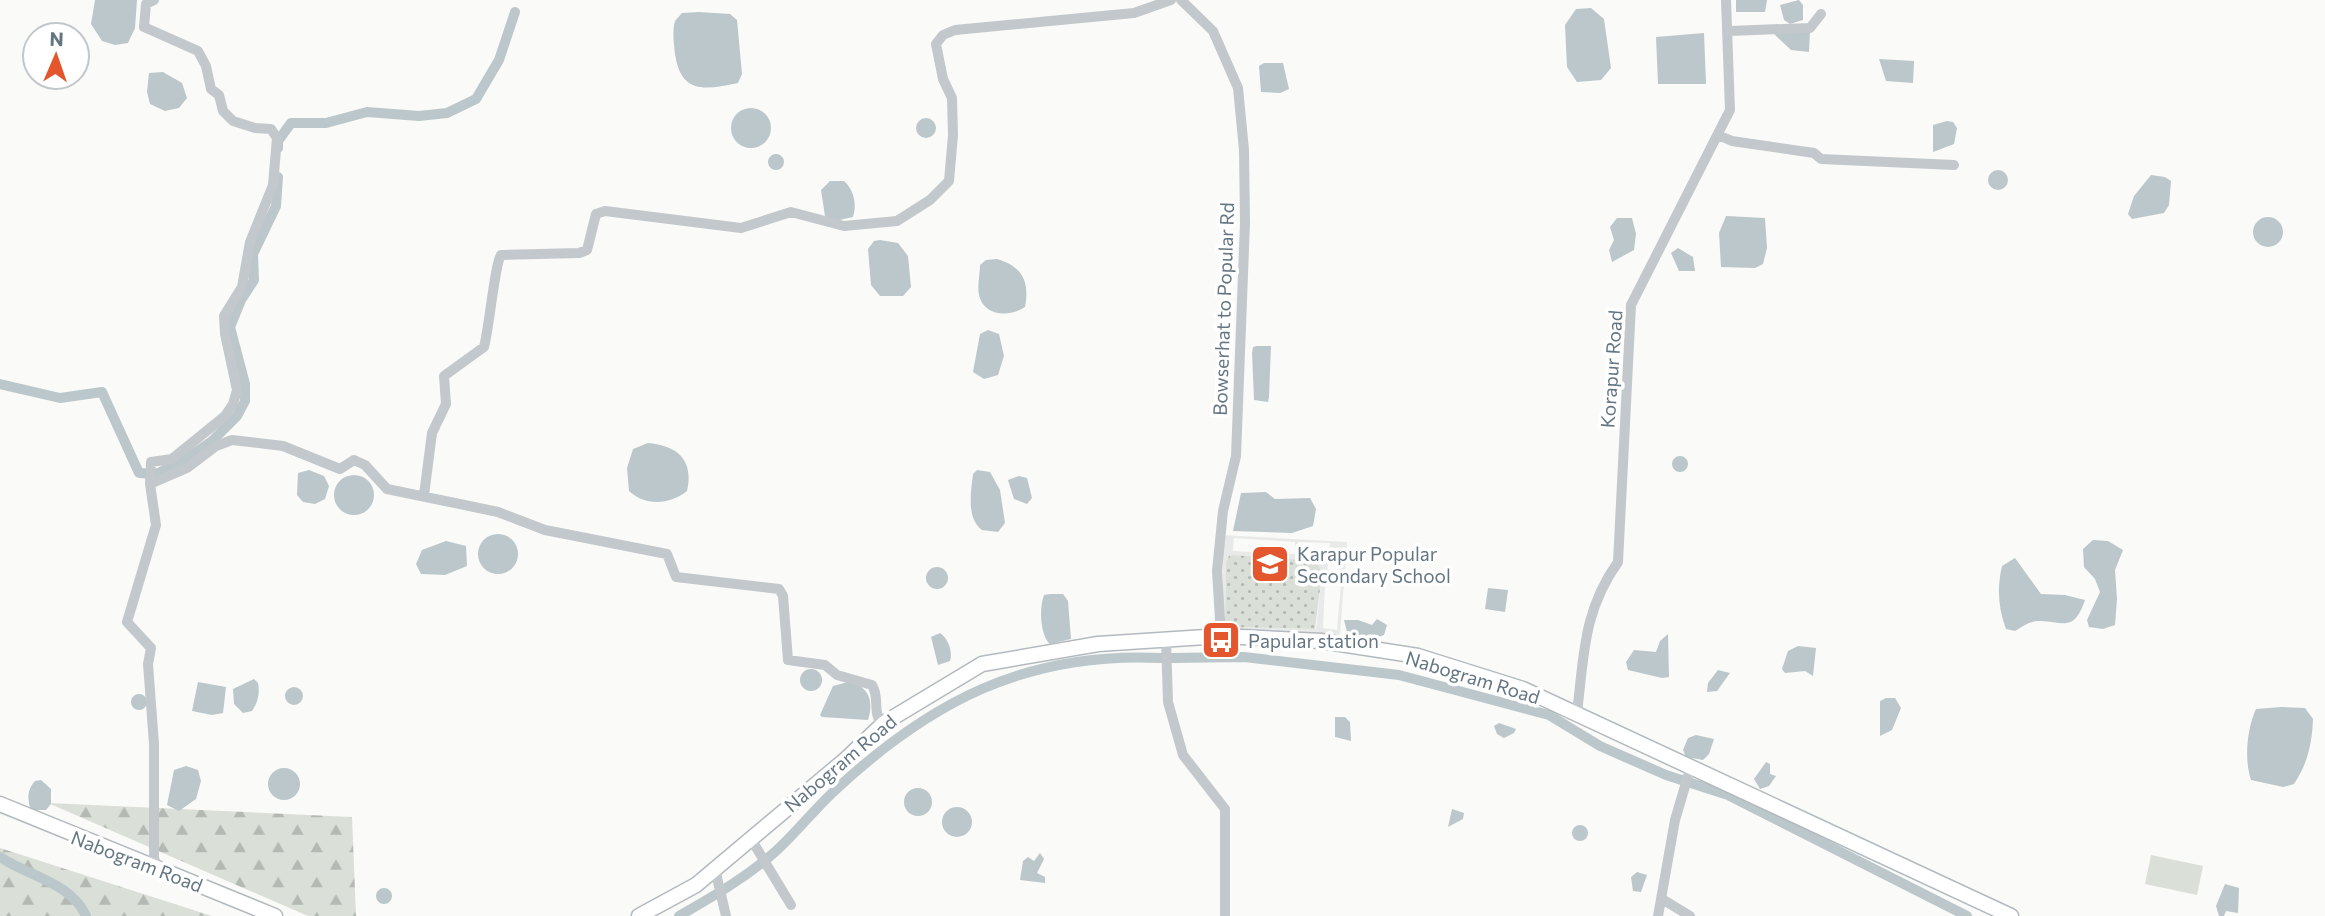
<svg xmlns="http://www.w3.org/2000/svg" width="2325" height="916" font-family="Commissioner,sans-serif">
	<defs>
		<pattern id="forest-firs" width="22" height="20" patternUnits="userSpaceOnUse" patternTransform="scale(1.75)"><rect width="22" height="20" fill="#dadfd7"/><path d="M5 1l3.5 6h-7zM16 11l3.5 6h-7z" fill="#b4b9b4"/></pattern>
		<pattern id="park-dots" width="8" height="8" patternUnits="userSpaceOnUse" patternTransform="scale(1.75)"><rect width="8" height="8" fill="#dadfd7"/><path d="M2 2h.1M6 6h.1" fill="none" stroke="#b4b9b4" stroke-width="1.8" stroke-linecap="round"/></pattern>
	</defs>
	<rect width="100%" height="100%" fill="#fafaf8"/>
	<path fill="#e8e9e9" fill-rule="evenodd" d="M1223,535L1347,542L1340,635L1222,630ZM1234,538L1295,542V554L1233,551ZM1298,542L1330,543L1329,557L1297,556ZM1235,555L1317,561L1322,574L1316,629L1228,627L1225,624L1226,562L1229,557ZM1328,561L1339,562V583L1327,582ZM1325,584L1341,585L1337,630L1323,628Z"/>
	<path fill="#dadfd7" d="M2151,855L2203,866L2197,895L2145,884Z"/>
	<path fill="url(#forest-firs)" d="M48,803L352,817L356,916H308Z
		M0,848L212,916H0Z"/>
	<path fill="url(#park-dots)" d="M1234,555L1317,561L1322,574L1315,629L1228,627L1225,624L1226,562L1229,556Z"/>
	<path fill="#bbc7cb" d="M95,0H137L135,28L128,43L115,45L102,41L91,24Z
		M1736,0H1767L1765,12H1736Z
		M1799,0L1803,5V20L1790,24L1784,20L1780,5Z
		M1591,8L1604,19L1611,68L1601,80L1577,82L1567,67L1565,25L1576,9Z
		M699,12L730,14L737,20L742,74L738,83C704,90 681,94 675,54C674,44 672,32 675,21L682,13Z
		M1810,32L1809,52L1791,50L1774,34Z
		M1704,33L1706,84H1658L1656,37Z
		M1879,59L1914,61L1913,83L1886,81Z
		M1264,63H1283L1289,89L1280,93L1261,92L1259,66Z
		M163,72L182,83L187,98L179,108L165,111L150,104L147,92L149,73Z
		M731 128a20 20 0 1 1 40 0a20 20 0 1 1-40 0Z
		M916 128a10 10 0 1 1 20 0a10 10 0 1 1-20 0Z
		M1947,121L1953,122L1957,128L1954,144L1933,152V125Z
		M768 162a8 8 0 1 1 16 0a8 8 0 1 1-16 0Z
		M1988 180a10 10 0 1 1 20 0a10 10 0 1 1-20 0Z
		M2151,175L2165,177L2171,181L2169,205L2164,213L2132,219L2128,214L2134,196Z
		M830,181H844C854,190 857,204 853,217L835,221L825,216L821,190Z
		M1726,216L1765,218L1767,248L1763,264L1755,268L1721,267L1719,233Z
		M2253 232a15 15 0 1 1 30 0a15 15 0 1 1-30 0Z
		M1617,218H1632L1636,234L1634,250L1612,262L1609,250L1614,240L1610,227Z
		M880,240L898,243L908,256L911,287L903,296H880L871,285L868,249L874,241Z
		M1678,248L1693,257L1695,271H1679L1671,253Z
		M997,259C1022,266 1030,282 1025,307C1010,317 984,317 979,295C977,286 980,274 980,265L986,260Z
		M988,330L999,334L1004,356L998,375L984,379L973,372L980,334Z
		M1257,346H1271L1269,397L1268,402L1254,400L1252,353L1253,347Z
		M648,443C678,446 694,460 687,491C670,505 645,506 629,491L627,468L633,449Z
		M1672 464a8 8 0 1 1 16 0a8 8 0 1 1-16 0Z
		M309,470L324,476L329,486L325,499L315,504L303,502L297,495L298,473Z
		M977,470L990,472L1000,490L1005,523L998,532L982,530C966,518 971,492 973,474Z
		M334 495a20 20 0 1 1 40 0a20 20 0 1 1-40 0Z
		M1019,476L1027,478L1032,498L1027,504L1014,499L1008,480Z
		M1266,492L1275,499L1310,498L1316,509L1313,526L1292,533L1233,531L1241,493Z
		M478 554a20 20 0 1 1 40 0a20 20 0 1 1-40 0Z
		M2093,540L2108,541L2123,550L2115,570L2117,599L2115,625L2103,629L2089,627L2087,620L2100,592L2095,579L2084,567L2083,549Z
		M446,541L466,546L467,566L445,575L421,574L416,564L422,550Z
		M2015,558L2041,594L2065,595L2085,600C2074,632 2064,622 2041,621C2031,620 2023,626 2015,631L2006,629C1998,608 1997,588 2002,566Z
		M926 578a11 11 0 1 1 22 0a11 11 0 1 1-22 0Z
		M1488,588L1508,590L1505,612L1485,609Z
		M1050,594H1063L1068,601L1071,639L1050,644C1040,635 1039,608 1044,595Z
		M1377,619L1387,625L1384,635L1375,638L1348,636L1344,620H1358L1372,625Z
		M940,633C948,638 953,652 950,661L938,665L931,637Z
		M1668,634L1669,677L1662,678L1628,670L1626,662L1634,650L1656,652L1660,641Z
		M1798,646L1816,648L1813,676L1805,671L1785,673L1782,669L1788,651Z
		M800 680a11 11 0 1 1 22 0a11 11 0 1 1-22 0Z
		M1718,670L1730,673L1717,691L1707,692L1708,683Z
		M254,679L258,683C260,694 258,702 252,711L243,713L234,704L233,689Z
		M198,682L226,687L223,713L212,715L192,711Z
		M848,682C869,686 874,700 868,720L822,717L820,715L833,686Z
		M285 696a9 9 0 1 1 18 0a9 9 0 1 1-18 0Z
		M131 702a8 8 0 1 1 16 0a8 8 0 1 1-16 0Z
		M1886,698H1895L1901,708L1892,730L1880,736V701Z
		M2281,707L2305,708L2313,719C2312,743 2308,763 2294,784L2283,787L2251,780C2244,759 2247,729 2256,709Z
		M1335,717H1345L1350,722L1351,741L1335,737Z
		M1499,723L1516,729L1514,733L1504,738L1497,734L1494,726Z
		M1696,735L1714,739L1709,754L1703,760L1686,757L1683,750L1688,738Z
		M1766,762L1770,764V774L1776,776L1769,786L1760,789L1754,779Z
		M186,766L198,770L201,781L196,799L179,811L167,805L174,770Z
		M268 784a16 16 0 1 1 32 0a16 16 0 1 1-32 0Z
		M41,780L51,789V804L46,810H31C27,799 27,790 35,781Z
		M904 802a14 14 0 1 1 28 0a14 14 0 1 1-28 0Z
		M942 822a15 15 0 1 1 30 0a15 15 0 1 1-30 0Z
		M1452,809L1464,813L1463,819L1448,827Z
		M1572 833a8 8 0 1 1 16 0a8 8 0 1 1-16 0Z
		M1040,853L1044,859L1037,873L1045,877V883L1020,880L1023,861L1028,857L1034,861Z
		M1637,872L1647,875L1641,892L1633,891L1631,877Z
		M2225,884L2239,888L2238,913L2226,911L2224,916H2219L2216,906Z
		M376 896a8 8 0 1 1 16 0a8 8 0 1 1-16 0Z"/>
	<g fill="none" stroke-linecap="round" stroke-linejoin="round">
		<path stroke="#bbc7cb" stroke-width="10" d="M278,148V141L291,123H326L367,112L419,116L447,113L476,99L499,60L515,12
			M0,384L60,398L102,392L139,473L157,474L189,457L212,441L237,416L245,401V384L230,327L241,300L254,280L253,254L276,206L278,177
			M1171,658L1244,657L1399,675L1549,715L1600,746L1666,775L1728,795L1967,916
			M0,857C28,876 72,883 86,916
			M679,916C712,897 747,877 776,851C796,833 812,812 832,793C929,702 1026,651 1162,658"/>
		<g stroke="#b3babf" stroke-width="17">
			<path id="secondary" d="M0,804L275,916
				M639,916L696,885L846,759L884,723L982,664L1098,644L1221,636L1321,641L1418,656L1523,689L2011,916"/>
		</g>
		<path stroke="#c3c8cc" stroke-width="10" d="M1181,0L1213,31L1238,88L1244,150L1245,223L1236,456L1223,511L1217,571L1221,636
			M1729,31L1810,28L1821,14
			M1718,135L1732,141L1814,153L1821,159L1954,165
			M150,484L151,462L172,459L225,416L233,404L237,390L225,334L224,316L242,287L250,242L273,185L277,138L271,129L255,128L233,121L223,111L219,95L211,89L206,66L198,51L144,27L146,4L154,0
			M424,495L432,433L446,404L444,376L484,347C489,329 495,263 501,255L579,253L587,250L596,214L605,211L741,228L791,212L844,226L897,221L930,200L949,181L953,135L952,98L943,79L936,44L943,35L955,30L1134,13L1171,0
			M1166,640L1168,702L1183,755L1225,809V916
			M1577,713C1584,656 1583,611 1618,562L1631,305L1730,110L1726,0
			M751,839L791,905
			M715,869L726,916
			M160,870L154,859V744L148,664L151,648L127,622L156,525L150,484L187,468L216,446L232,440L283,446L340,469L354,460L365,465L387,489L498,512L545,530L667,554L676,577L779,589L783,596L788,660L825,665L837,675L872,685C880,697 872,712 882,725
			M1662,899L1690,916
			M1658,916L1675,820L1691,766"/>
		<use href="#secondary" stroke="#fff" stroke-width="14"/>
	</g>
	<defs>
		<g id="school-square" transform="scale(2.0125)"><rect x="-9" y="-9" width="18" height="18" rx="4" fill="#e4572e" stroke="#fff"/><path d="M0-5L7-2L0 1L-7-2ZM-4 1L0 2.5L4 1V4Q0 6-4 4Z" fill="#fff"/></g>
		<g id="bus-square" transform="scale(2.0125)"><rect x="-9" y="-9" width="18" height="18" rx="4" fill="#e4572e" stroke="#fff"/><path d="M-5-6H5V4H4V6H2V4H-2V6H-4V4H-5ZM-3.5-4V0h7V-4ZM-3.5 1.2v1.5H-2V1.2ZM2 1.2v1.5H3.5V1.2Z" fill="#fff"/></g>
	</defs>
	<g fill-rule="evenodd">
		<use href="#school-square" x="1270" y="564"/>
		<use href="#bus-square" x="1221" y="640"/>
	</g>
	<g text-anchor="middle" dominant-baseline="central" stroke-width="7" stroke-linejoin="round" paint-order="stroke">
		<g font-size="19" fill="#657683" stroke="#fff">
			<text transform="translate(1223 309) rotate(-88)">Bowserhat to Popular Rd</text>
			<text transform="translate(1611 369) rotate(-86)">Korapur Road</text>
			<text transform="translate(1473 677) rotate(17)">Nabogram Road</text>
			<text transform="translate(840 763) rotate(-40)">Nabogram Road</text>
			<text transform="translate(137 861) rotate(21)">Nabogram Road</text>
		</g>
		<g font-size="19" fill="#657683" stroke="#fff" text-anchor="start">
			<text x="1297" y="553">Karapur Popular<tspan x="1297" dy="22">Secondary School</tspan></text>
			<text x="1248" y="640">Papular station</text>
		</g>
	</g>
	<g transform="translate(56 56) rotate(2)"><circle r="33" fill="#ffffff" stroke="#c1c8cd" stroke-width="2"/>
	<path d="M0-5L12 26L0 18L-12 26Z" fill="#e4572e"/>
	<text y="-10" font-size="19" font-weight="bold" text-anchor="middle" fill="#657683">N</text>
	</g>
</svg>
